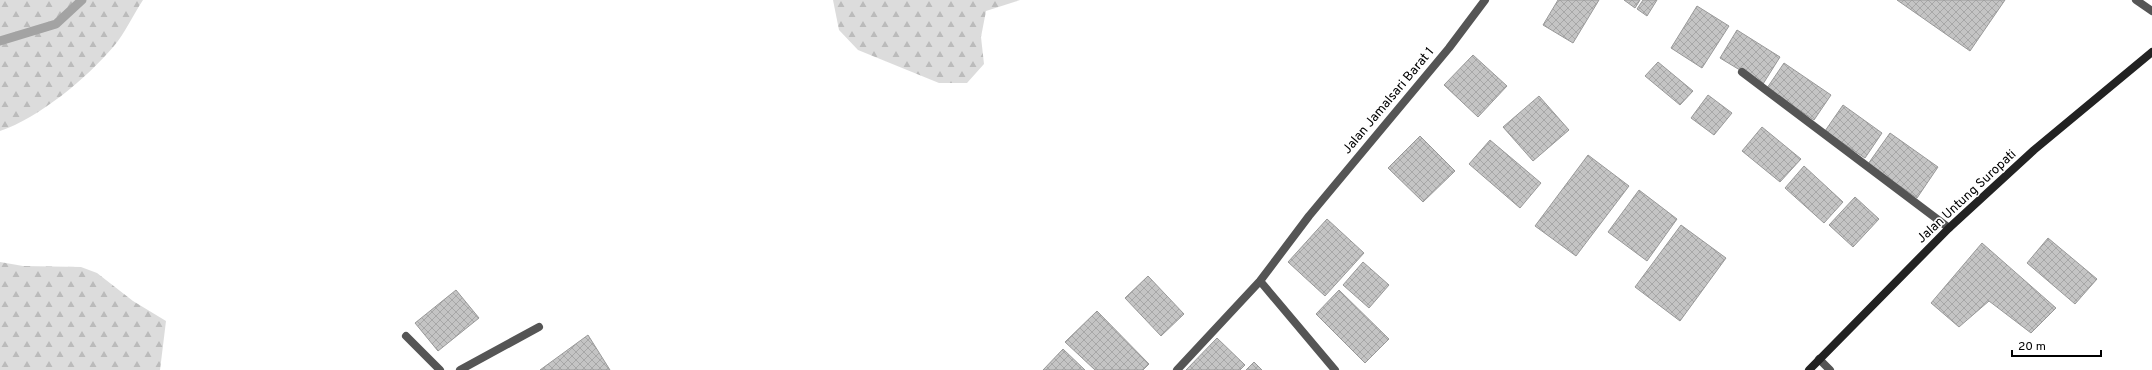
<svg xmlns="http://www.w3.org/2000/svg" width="2152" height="370" font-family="Overpass,sans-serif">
	<defs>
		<pattern id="forest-firs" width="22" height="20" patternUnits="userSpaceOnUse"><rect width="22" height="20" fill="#dcdcdc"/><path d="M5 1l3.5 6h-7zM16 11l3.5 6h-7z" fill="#bbb"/></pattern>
		<pattern id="building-cross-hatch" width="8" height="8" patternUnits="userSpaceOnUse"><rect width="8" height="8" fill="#c4c4c4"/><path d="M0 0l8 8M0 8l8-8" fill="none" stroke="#a7a7a7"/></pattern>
	</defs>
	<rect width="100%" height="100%" fill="#fff"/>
	<path fill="url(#forest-firs)" d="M0,0H143C133,15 125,33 114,46C87,78 39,118 0,131Z
		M833,0H1020L986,11L981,37L984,64L967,83H939L858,50L839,30Z
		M0,262L23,266L81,267L97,273L133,301L166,321L160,370H0Z"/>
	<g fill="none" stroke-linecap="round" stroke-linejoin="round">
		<path stroke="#a3a3a3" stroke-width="9" d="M0,41L56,24L82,0"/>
	</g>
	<path fill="url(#building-cross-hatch)" stroke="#999" d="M1558,0H1599L1573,43L1543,25Z
		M1624,0H1640L1635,8Z
		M1643,0H1657L1647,16L1637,9Z
		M1897,0H2005L1970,51Z
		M1697,6L1729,26L1702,68L1671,48Z
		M1737,30L1780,57L1763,84L1720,58Z
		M1473,55L1507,86L1478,117L1444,85Z
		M1658,62L1693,91L1680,105L1645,76Z
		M1784,63L1831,95L1814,120L1767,88Z
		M1708,95L1732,113L1714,135L1691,118Z
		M1539,96L1569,130L1533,161L1503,127Z
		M1843,105L1882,133L1865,158L1825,131Z
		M1762,127L1801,159L1780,182L1742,151Z
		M1890,133L1938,167L1917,198L1868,164Z
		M1420,136L1455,171L1423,202L1388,168Z
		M1490,140L1541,183L1520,208L1469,164Z
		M1588,155L1629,186L1576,256L1535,226Z
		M1804,166L1843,202L1824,223L1785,188Z
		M1639,190L1677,219L1647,261L1608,232Z
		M1855,197L1879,219L1853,247L1829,225Z
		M1327,219L1364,253L1325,296L1288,262Z
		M1681,225L1726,258L1680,321L1635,287Z
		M2048,238L2097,279L2075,304L2027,263Z
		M1982,243L2056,308L2031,333L1989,301L1959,327L1931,303Z
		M1363,262L1389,285L1369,308L1343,285Z
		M1148,276L1184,314L1161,336L1125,298Z
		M456,290L479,318L438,351L415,323Z
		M1339,290L1389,339L1365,363L1316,314Z
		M1097,311L1149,364L1143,370H1095L1065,342Z
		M588,335L610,370H540Z
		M1217,338L1245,365L1240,370H1186Z
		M1063,349L1085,370H1043Z
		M1254,362L1262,370H1246Z"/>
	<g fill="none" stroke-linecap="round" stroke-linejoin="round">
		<path stroke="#555" stroke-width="8" d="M1742,72L1949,228
			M1819,359L1830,370"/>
		<path stroke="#555" stroke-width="8" d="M2136,0L2152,11
			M1260,281L1335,370
			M406,336L440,370
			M460,370L539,327
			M1177,370L1260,281L1309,216L1449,48L1485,0"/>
		<path stroke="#222" stroke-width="8" d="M1809,370L1949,228L2034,150L2152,52"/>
	</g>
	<g text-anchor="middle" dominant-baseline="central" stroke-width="3" stroke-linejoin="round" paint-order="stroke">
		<g font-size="13" fill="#000" stroke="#fff">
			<text transform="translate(1389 101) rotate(-50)">Jalan Jamalsari Barat 1</text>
			<text transform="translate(1967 197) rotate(-43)">Jalan Untung Suropati</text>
		</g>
	</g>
	<path d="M2012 350v6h89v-6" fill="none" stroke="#000000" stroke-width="2"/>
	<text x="2018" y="350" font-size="12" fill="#000000" stroke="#ffffff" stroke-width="3" paint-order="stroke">20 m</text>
</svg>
